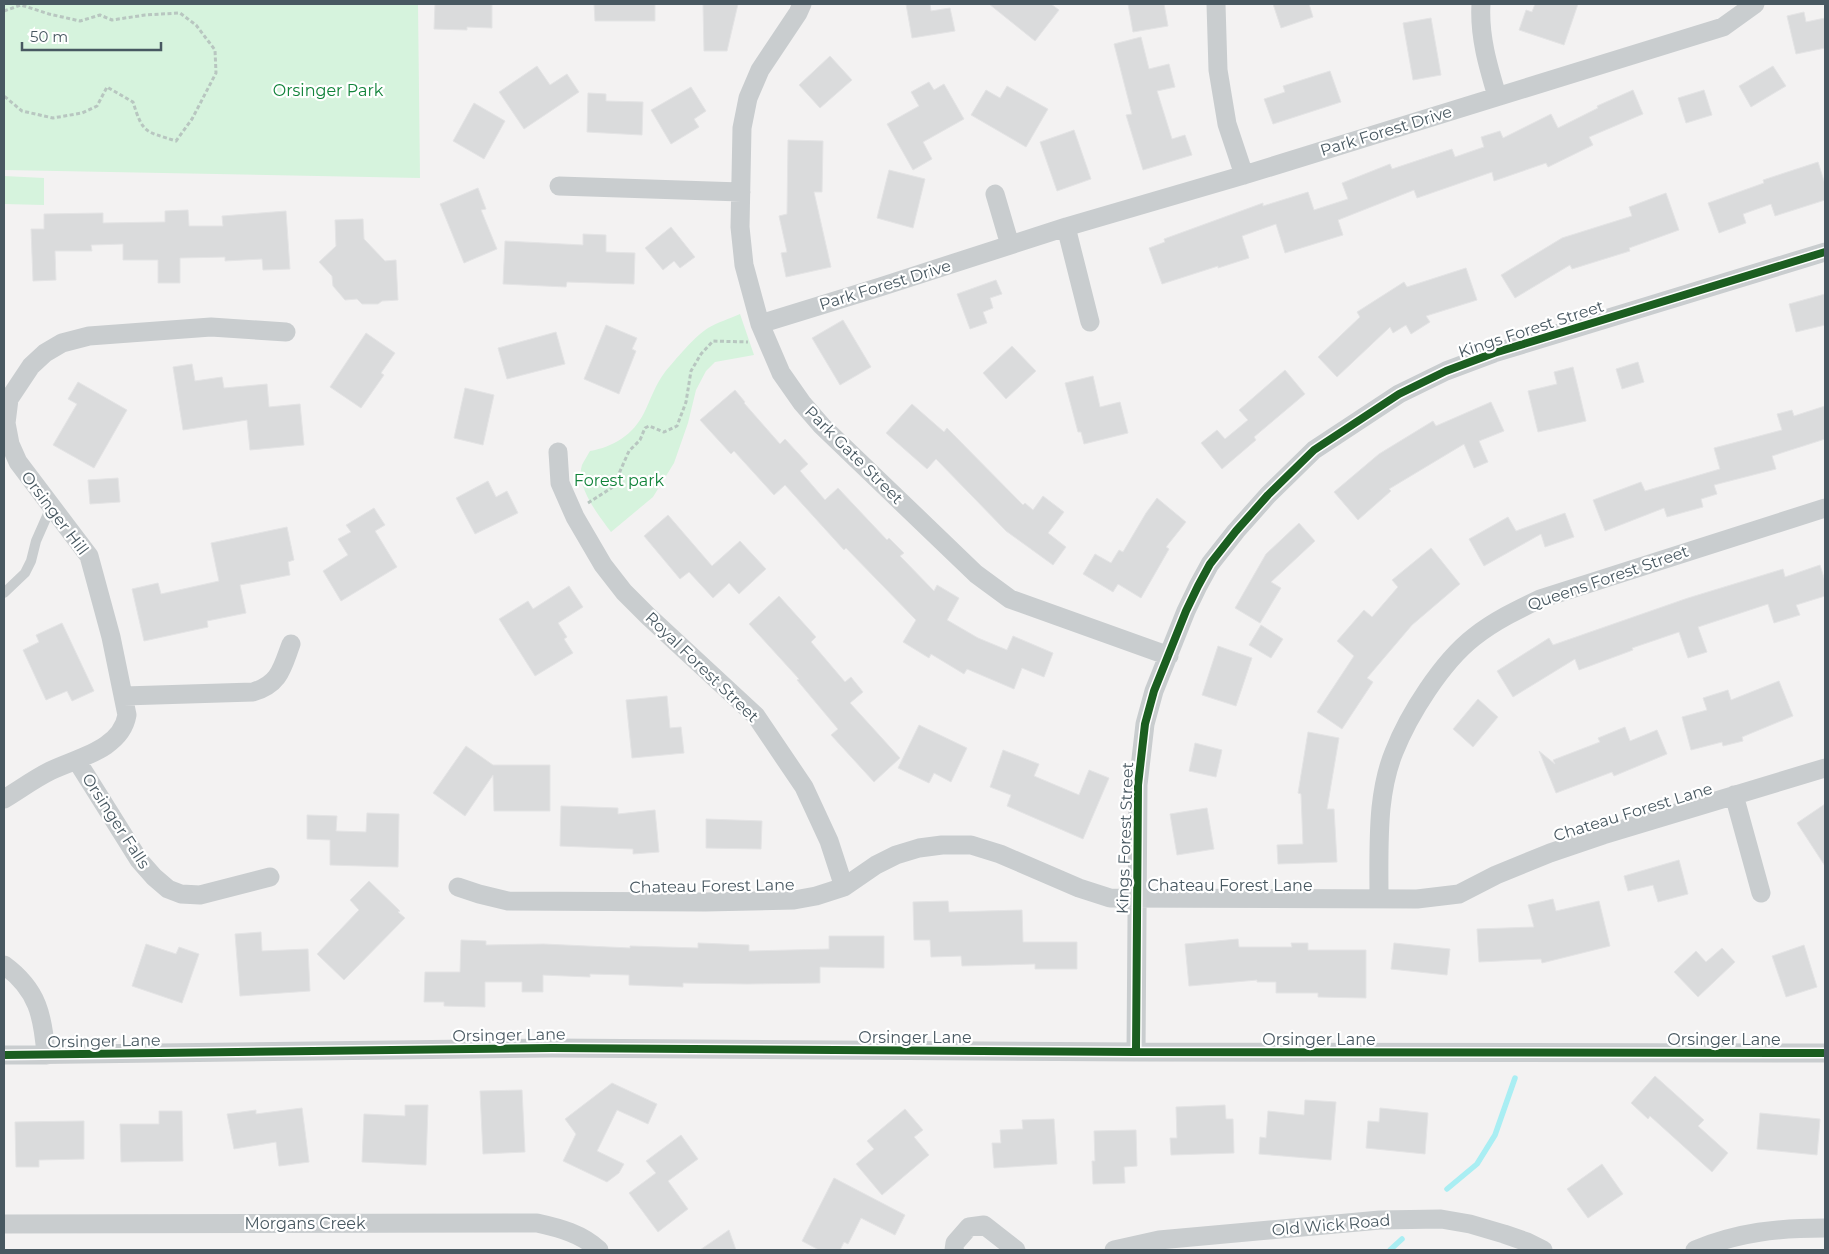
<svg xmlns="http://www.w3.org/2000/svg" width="1829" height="1254" font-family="Montserrat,sans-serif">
	<rect width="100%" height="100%" fill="#f3f2f2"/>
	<path fill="#d6f3dd" d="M4,4H418L420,178L4,170Z
		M4,176L44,178V205L4,204Z
		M740,314L754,355L715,362L706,371L696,390L688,423L674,463L653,497L611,532C599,516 575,486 582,465C584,461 587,456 590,451C613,447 633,435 644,413C651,399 655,385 665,372C675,360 695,336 708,328C718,322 729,319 740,314Z"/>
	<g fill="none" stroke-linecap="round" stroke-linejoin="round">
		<path stroke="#a9eef3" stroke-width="5.5" d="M1447,1189L1477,1164L1495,1135L1515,1078
			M1390,1250L1402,1239"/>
	</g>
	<path fill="#dadbdc" stroke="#e4e4e5" d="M435,4H492V28L467,27V30L434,29Z
		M594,4H655V21H595Z
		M703,4H738L727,51H704Z
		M906,4H930L931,11L950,8L955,31L912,38Z
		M989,4H1051L1059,10L1035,41Z
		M1128,4H1164L1168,26L1133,32Z
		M1273,4H1309L1313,17L1281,28Z
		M1535,4H1578L1564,45L1519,30L1526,10L1532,12Z
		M1804,12L1806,22L1825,18V48L1796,54L1787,16Z
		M1431,18L1441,75L1413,80L1403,23Z
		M1141,37L1149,69L1169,64L1175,87L1157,91L1172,139L1185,135L1192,155L1143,170L1126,115L1132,114L1114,44Z
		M830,56L852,80L820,108L799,85Z
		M537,66L550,85L567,74L579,92L524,129L499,92Z
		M1773,66L1786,86L1751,107L1739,86Z
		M1330,71L1341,102L1273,124L1264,99L1285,92L1283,86Z
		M929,82L934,90L944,84L964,119L923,142L932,159L913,170L887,124L919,106L911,92Z
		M1007,86L1048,109L1026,147L971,115L986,90L1000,98Z
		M691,87L706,111L694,119L699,127L671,144L651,110Z
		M1633,90L1643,114L1589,137L1593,145L1548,167L1546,163L1494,181L1492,172L1417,198L1414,190L1338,220L1343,235L1285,253L1276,224L1242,236L1249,258L1218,268V266L1162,284L1149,248L1165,242L1164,239L1263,203V206L1308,192L1314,210L1348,199L1342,183L1390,164L1392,169L1452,149L1455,157L1484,147L1481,137L1500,131L1503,138L1551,114L1558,128L1598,108L1597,106Z
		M1704,90L1712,115L1686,123L1678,98Z
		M588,93L606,94V101L643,102L642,135L587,132Z
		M474,103L505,121L484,159L453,141Z
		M1074,130L1091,179L1057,191L1040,142Z
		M788,140L823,141L822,192H814L831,267L786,277L781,253L787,252L779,216L787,214Z
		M1818,162L1825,184V200L1775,216L1771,204L1743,214L1746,223L1719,233L1708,203L1764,183L1763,180Z
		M889,170L925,179L913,228L877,218Z
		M478,188L486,209L481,210L497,249L464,263L440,204Z
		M1666,193L1679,230L1629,248L1630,251L1572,269L1570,265L1515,298L1501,275L1562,238L1632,216L1629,207Z
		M188,210L189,226H223L222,216L286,211L290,269L263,270L262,259L225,261V257L180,258V283H158V260H123V244L91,245L92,251H55L56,280L33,281L31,229H44V214L103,213V223L165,222V211Z
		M363,219L364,239L385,261L396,260L398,300L382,301L378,304H362L357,299L345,300L333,286L332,276L319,262L336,246L335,220Z
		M671,227L695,257L680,268L674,261L663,270L645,248Z
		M583,234L606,235V252L635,253L634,284L567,282L566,287L503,284L505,241L583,245Z
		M1466,268L1477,300L1426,316L1430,322L1411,334L1406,325L1393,333L1390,327L1337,377L1318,357L1360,317L1357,312L1404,282L1407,287Z
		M996,280L1002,294L990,298L993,308L983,312L987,323L970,329L957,294Z
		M1825,294V325L1796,332L1789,304Z
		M843,320L871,367L840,385L812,338Z
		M606,325L637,338L632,349L636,351L619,394L584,379Z
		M556,332L565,364L507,379L498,348Z
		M366,333L395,353L381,373L384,375L361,408L330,387Z
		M1012,346L1036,371L1006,399L983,373Z
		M1638,362L1644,382L1622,389L1616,369Z
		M192,364L195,381L222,377L224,388L267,384L269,407L300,404L304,445L250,450L247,420L183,430L173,367Z
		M1573,367L1586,421L1538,432L1528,391L1557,384L1554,372Z
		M1285,370L1305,394L1254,437L1256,440L1222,469L1201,443L1217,430L1225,439L1248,420L1239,410Z
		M1093,376L1100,407L1120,402L1128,433L1084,444L1081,432H1078L1065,383Z
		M78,382L127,410L94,468L53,445L77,404L68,399Z
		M465,388L494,395L483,445L454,438Z
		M735,390L745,402L744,403L780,444L785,439L808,464L800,471L825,500L838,488L887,540L889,538L904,553L900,556L934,591L937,585L959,598L947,620L978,638L1007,650L1013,636L1053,653L1044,677L1022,668L1014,689L967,669L964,674L931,654L929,658L903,642L916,620L846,548L844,550L785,485L774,495L734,451L731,454L700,420Z
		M1491,402L1504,431L1479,441L1488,462L1474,468L1464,444L1389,489L1391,491L1358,520L1334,492L1379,454L1433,421L1436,426Z
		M912,404L944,432L947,428L1023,505L1025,503L1033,510L1043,496L1064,512L1048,533L1066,547L1053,565L1006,531L936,459L927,469L886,433Z
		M1825,406V439L1772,456L1776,469L1714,485L1717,494L1701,499L1703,507L1667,517L1664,508L1605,531L1593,500L1641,482L1645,491L1720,469L1714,448L1782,430L1777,414L1792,410L1794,416Z
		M118,478L120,502L90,504L88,480Z
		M488,481L496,497L507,491L518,513L475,534L456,498Z
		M1157,498L1186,522L1166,547L1169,549L1141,598L1118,584L1113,592L1083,574L1095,554L1111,563L1119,550L1123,552L1146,513Z
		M374,508L385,525L375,531L397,567L341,601L323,571L348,555L338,539L351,532L346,525Z
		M1565,513L1574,537L1545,547L1541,534L1484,566L1469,539L1508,517L1516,531Z
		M668,515L712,566L740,541L766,569L739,594L729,583L713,598L689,572L680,579L644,536Z
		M1299,523L1315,541L1271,582L1281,588L1260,623L1235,608L1266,554Z
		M287,527L294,560L288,562L290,575L240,585L246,613L207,621L208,627L144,641L132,589L158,583L161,594L219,581L211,543Z
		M1431,548L1460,584L1412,625L1367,678L1373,682L1342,729L1317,712L1354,656L1337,641L1364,610L1372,617L1398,587L1392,580Z
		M1820,565L1825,581V596L1796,605L1800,615L1774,623L1768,604L1698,627L1707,652L1688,658L1679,632L1632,648L1633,650L1579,670L1575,659L1513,697L1497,671L1549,638L1553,645L1688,598L1783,569L1785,577Z
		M569,586L583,607L558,623L567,637L564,639L573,653L535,676L499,619L528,601L533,609Z
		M779,596L816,637L811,642L845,682L851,677L863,692L850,703L900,758L874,782L831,735L838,729L797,680L799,679L749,624Z
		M62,623L94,691L72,701L67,691L46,700L23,650L39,642L36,635Z
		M1261,625L1283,639L1271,658L1249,645Z
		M1218,646L1252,658L1236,706L1202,695Z
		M1779,681L1793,716L1742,737L1743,741L1723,746L1722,742L1691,750L1682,717L1707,710L1703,698L1728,690L1731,700Z
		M667,696L670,728L681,727L684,753L632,758L626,700Z
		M1478,699L1498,717L1473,747L1453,729Z
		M919,725L967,748L951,782L934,773L929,783L898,768Z
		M1625,727L1630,741L1657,730L1667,754L1614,776L1612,772L1556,793L1539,751L1555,764L1553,760L1600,742L1598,738Z
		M1308,732L1339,738L1327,809H1334L1337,862L1278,864L1277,845L1303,844L1301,794L1298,793Z
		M1195,743L1222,750L1216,777L1189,771Z
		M466,746L493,765H550V811H494L493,775L465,816L433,793Z
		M1003,750L1039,764L1034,776L1079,795L1089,770L1109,778L1083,839L1007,806L1011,795L990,787Z
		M1825,804V866L1797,823Z
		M561,806L618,808V814L655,810L659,852L633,854V849L560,846Z
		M1207,808L1214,849L1177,855L1170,814Z
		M367,813L399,814L398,867L330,865V840L307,839V815L337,816L336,831L366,832Z
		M706,819L762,821L761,849L706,848Z
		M1679,860L1688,894L1658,902L1653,885L1628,891L1624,876Z
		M369,881L400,911L398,912L405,918L344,980L317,954L359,910L350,900Z
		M1553,899L1556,911L1599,901L1610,946L1542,963L1541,959L1479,962L1477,929L1534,927L1528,905Z
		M948,901L949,912L1022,910L1023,942H1077V969H1035V964L962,966L961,956L931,957L930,940H914L913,902Z
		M261,932L262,951L308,949L310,991L240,996L235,934Z
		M829,936H884V968L820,967V983L748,984L683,983V987L629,985V975L590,974V977L543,975V992H522V982H485V1007L444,1006V1002H424L425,972H460L461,940L486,941V945L543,944L630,948V946L698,948V943L749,945V951L829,949Z
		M1238,939L1239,947H1292L1291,943H1308V950H1366V998L1318,997V993H1276V982H1257V980L1189,986L1185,944Z
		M1394,943L1450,949L1447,975L1391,969Z
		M146,944L176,954L179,947L199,954L182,1003L132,986Z
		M1804,945L1817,987L1786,997L1772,956Z
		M1722,948L1735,962L1698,997L1674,972L1696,951L1706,962Z
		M1655,1076L1704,1120L1698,1126L1728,1153L1712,1172L1650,1116L1648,1119L1631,1103Z
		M612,1083L657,1104L648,1124L617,1110L597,1151L624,1164L619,1173L607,1182L563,1161L576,1134L565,1119Z
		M522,1090L525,1152L483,1154L480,1091Z
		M1305,1100L1336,1102L1331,1160L1259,1154L1260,1137L1266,1138L1268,1111L1304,1115Z
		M405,1105H428L426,1165L362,1162L364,1114L405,1116Z
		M1225,1105L1226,1119H1233L1234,1153L1171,1155L1170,1138H1177L1176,1107Z
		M302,1108L309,1162L279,1166L276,1142L234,1149L227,1114L256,1110V1114Z
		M1380,1108L1428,1113L1425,1154L1366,1148L1368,1121L1379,1122Z
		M905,1109L923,1130L914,1137L929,1155L882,1195L856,1164L874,1149L867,1141Z
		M159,1111H182L183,1161L121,1162L120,1124H159Z
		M1760,1113L1820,1119L1817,1155L1757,1149Z
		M1054,1119L1057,1164L994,1168L992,1143H1001L1000,1130L1023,1129L1022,1120Z
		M84,1121V1159L39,1160V1167H16L15,1122Z
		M1136,1130L1137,1166L1124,1167L1125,1183L1093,1184L1092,1161H1095L1094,1131Z
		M681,1135L698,1159L668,1181L688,1209L658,1232L629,1193L656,1173L646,1161Z
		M1602,1164L1623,1194L1588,1218L1567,1189Z
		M834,1178L905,1215L895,1235L861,1218L848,1244L844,1242L840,1250H819L802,1241Z
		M729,1230L736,1250H700Z"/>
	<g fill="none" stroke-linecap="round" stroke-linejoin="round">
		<path stroke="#b8c6c0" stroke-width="3" stroke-dasharray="4 2.5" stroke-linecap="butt" d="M4,11L21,5L49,14L80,21L100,15L112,20L145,15L180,13L196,25L215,50L216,73L192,119L176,141C145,131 143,134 133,102L107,87L97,106L82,113L53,118L22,111L4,96
			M588,503L613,487L629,451L640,440L645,428L649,426L664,432L677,426L686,402L691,371L701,354L713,341L748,342"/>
		<path stroke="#c9cdcf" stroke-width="10" d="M4,593L25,573L31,561L36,541L51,507"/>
		<path stroke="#c9cdcf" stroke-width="19" d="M802,4L798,13L760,70L748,98L742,128L740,227L744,265L760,324L781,373L802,403L822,426L976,574L1010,599L1169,656
			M1216,4L1218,70L1227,124L1244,175
			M1481,4C1479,36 1488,66 1497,96
			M559,186L741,192
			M995,194L1010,245
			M1066,227L1090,322
			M760,324L880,287L1066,227L1244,175L1723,27L1755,4
			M558,452L560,483L575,517L603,565L624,592L648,616L756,716L804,787L829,841L844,887
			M124,696L253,692C280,684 282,668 291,644
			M77,761L139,860L154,877L168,889L181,894L200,895L270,877
			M1734,795L1761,893
			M4,799C19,790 34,779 50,771C76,758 121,750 127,715L111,637L89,556L18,462L10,444L6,423L9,399L31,366L45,353L62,343L89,336L211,327L286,332
			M458,887L479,894L508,901L705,902L794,900L816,896L844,887L876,865L896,855L919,848L942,845H971L1000,854L1079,888L1110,898L1417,899L1459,894L1496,875L1550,853L1603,835L1825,768
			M1379,899C1379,869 1378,838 1381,808C1383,789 1387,769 1394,752C1409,714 1442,662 1474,637C1494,621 1517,610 1540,599L1825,508
			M4,965C38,990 43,1016 46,1055
			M1136,1052L1138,785L1145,724L1154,691L1186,611L1198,586L1210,564L1236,531L1268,495L1314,450L1399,394L1446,371L1494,353L1825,252
			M4,1055L552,1048L1136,1052L1825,1053
			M4,1224L537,1223C560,1228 582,1234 599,1250
			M954,1250L955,1243L969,1227L984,1225L1016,1250
			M1114,1250L1159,1240L1380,1220L1441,1219L1470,1224L1504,1234L1527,1242L1543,1250
			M1695,1250C1739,1232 1778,1228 1825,1228"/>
		<g stroke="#fff" stroke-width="11">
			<path id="cycleway" d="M1136,1052L1138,785L1145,724L1154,691L1186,611L1198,586L1210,564L1236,531L1268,495L1314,450L1399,394L1446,371L1494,353L1825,252
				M4,1055L552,1048L1136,1052L1825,1053"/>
		</g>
		<use href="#cycleway" stroke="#1b5e20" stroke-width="8"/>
	</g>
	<g text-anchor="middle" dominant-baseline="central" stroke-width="4.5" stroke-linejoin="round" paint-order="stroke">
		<g font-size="16" fill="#11833a" stroke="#fff">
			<text x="328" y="90">Orsinger Park</text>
			<text x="619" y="480">Forest park</text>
		</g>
		<g font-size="16" fill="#485861" stroke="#fff">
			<text transform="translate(1386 131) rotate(-17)">Park Forest Drive</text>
			<text transform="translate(885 285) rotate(-17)">Park Forest Drive</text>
			<text transform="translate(1531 329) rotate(-18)">Kings Forest Street</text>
			<text transform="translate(854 455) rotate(45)">Park Gate Street</text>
			<text transform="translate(55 513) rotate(53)">Orsinger Hill</text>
			<text transform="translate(1608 578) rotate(-19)">Queens Forest Street</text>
			<text transform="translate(702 667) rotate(44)">Royal Forest Street</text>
			<text transform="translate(1633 812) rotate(-17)">Chateau Forest Lane</text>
			<text transform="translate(116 821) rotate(57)">Orsinger Falls</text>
			<text transform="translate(1125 838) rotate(-88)">Kings Forest Street</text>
			<text x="1230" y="885">Chateau Forest Lane</text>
			<text transform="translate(712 886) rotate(-1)">Chateau Forest Lane</text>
			<text transform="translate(509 1035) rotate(-1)">Orsinger Lane</text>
			<text x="915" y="1037">Orsinger Lane</text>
			<text x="1319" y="1039">Orsinger Lane</text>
			<text x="1724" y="1039">Orsinger Lane</text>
			<text transform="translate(104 1041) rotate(-1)">Orsinger Lane</text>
			<text x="305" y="1223">Morgans Creek</text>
			<text transform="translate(1331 1225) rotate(-5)">Old Wick Road</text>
		</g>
	</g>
	<rect width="1829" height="1254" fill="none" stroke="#485861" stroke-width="10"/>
	<path d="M22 42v8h139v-8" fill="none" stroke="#485861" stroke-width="2.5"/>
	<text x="30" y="42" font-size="15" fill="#485861" stroke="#ffffff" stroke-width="4" paint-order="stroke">50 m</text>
</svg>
